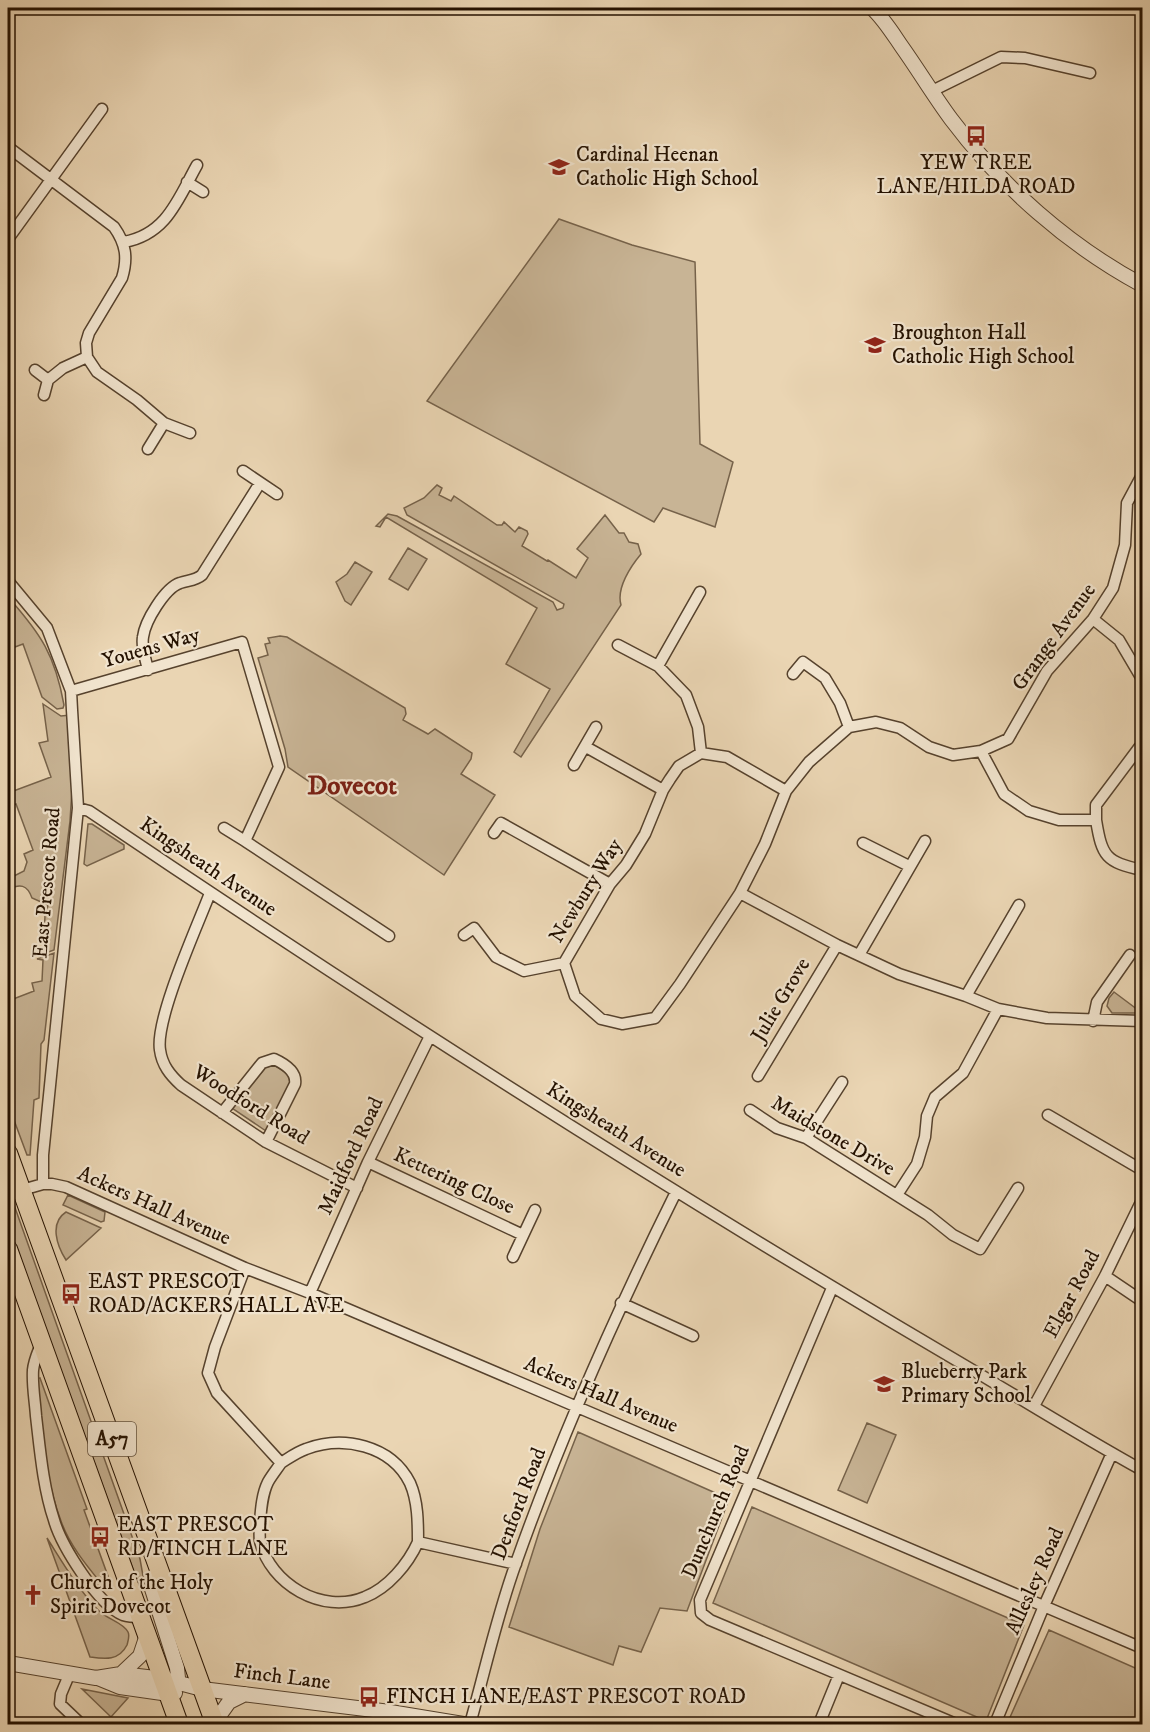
<svg xmlns="http://www.w3.org/2000/svg" width="1150" height="1732" font-family="'IM FELL DW Pica',serif">
	<rect width="100%" height="100%" fill="#ead5b3"/>
	<filter id="stains"><feTurbulence type="fractalNoise" baseFrequency=".00333" numOctaves="4"/><feColorMatrix values="0 0 0 0 .2 0 0 0 0 .09 0 0 0 0 .02 0 0 0 .5 -.17"/></filter>
	<radialGradient id="worn" r=".72"><stop offset=".6" stop-color="#630" stop-opacity="0"/><stop offset="1" stop-color="#630" stop-opacity=".3"/></radialGradient>
	<path fill="#c8b495" stroke="#76624a" stroke-width="1.5" d="M559,219L632,245L695,262L700,444L733,462L715,527L663,508L654,522L427,401Z
		M437,485L442,488L439,495L451,501L454,496L497,525H502L504,522L515,532L519,527L527,531L528,534L522,546L547,561L548,560L576,578L588,558L577,549L605,515L619,533H624L629,542L638,544L641,554C631,566 616,588 621,605L521,757L514,752L550,689L506,664L537,608L386,517L380,527L376,526L388,514L397,516L553,602L557,610L563,608L564,604L407,515L404,508L424,498Z
		M408,548L427,559L408,590L389,579Z
		M355,562L372,572L351,605L345,601L336,582L347,574Z
		M8,597C41,634 55,655 64,705L63,708L57,709L42,697L23,644L15,647L8,626Z
		M280,636L287,637L405,708L406,714L403,720L428,734L435,729L472,753L471,759L461,774L495,795L444,875L288,767L285,749L258,658L268,655L265,644L270,643L268,638Z
		M43,704L61,716L70,715L72,790L70,821L54,950L37,956H35L34,952H43L45,916L48,905L32,898C27,884 20,884 8,889V879L24,871L27,862L24,854L33,850L16,804L8,807V793L51,777L39,743L48,741Z
		M88,824H92L124,845V849L87,866L84,864Z
		M54,953L44,1040L41,1044L39,1098L34,1100L30,1155H27L8,1104V1001L34,991L32,983L42,981L43,960L37,959Z
		M1114,992L1142,1013H1112L1107,1006L1109,998Z
		M274,1065L289,1075L290,1084L266,1131L232,1108L266,1067Z
		M68,1195L105,1212L104,1221L101,1222L63,1205Z
		M13,1202L140,1559L145,1587L141,1591L8,1226V1204Z
		M66,1212L101,1228L66,1260C57,1246 49,1223 66,1212Z
		M40,1378L87,1509L84,1510L109,1579L101,1583C86,1565 69,1544 61,1521C44,1477 42,1426 36,1379Z
		M867,1423L896,1435L867,1503L838,1490Z
		M578,1432L729,1499L687,1611L660,1608L641,1652L619,1646L613,1665L509,1627L540,1529Z
		M752,1507L1024,1625L986,1721L713,1603Z
		M47,1538C63,1563 78,1589 98,1610C106,1619 123,1622 128,1632C130,1636 128,1641 127,1645C119,1661 105,1659 90,1657Z
		M1049,1630L1142,1671V1724H1007Z
		M82,1689L128,1698L111,1717Z"/>
	<g fill="none" stroke-linecap="round" stroke-linejoin="round">
		<g stroke="#56422d" stroke-width="13">
			<path id="minor" d="M8,15L13,8
				M932,91L1001,57L1025,58L1090,73
				M8,147L114,227C126,244 128,258 122,278L89,333L86,343L87,357L97,372L137,400L164,423L190,433
				M187,182L203,192
				M8,239L102,109
				M124,242C167,234 178,199 197,165
				M35,370L48,380
				M44,395L48,380L63,368L87,357
				M148,449L164,423
				M243,471L277,494
				M8,581L47,628L71,691L72,710L78,808L43,1155V1184L8,1194
				M1093,619L1119,640L1142,679
				M618,645L658,666L686,695L698,727L701,753
				M658,666L700,592
				M148,670C146,660 141,647 143,637C145,621 165,588 180,583C188,580 195,581 202,575L260,483
				M793,674L803,662L825,678L840,703L849,727
				M71,691L242,642L279,767L245,841L389,936
				M586,747L663,790
				M981,751L1004,794L1029,811L1059,820H1096C1102,857 1106,862 1142,870
				M574,765L596,727
				M786,791L727,757L701,753L679,766L670,779L663,790L645,834L626,865L610,884L564,963L575,996L601,1019L622,1024L655,1018L680,984L740,893L765,844L786,791L809,762L849,727L876,722L900,728L929,747L953,755L981,751L1008,739L1047,671L1093,619L1113,588L1125,545L1127,503L1142,475
				M78,808L89,811C379,1007 674,1195 976,1372C1031,1405 1086,1439 1142,1470
				M1096,820V805L1141,745L1142,739
				M224,828L245,841
				M494,833L501,823L610,884
				M863,843L909,866
				M210,893C197,927 155,1019 160,1050C162,1065 170,1075 181,1085L266,1142L357,1188
				M740,893L837,945L899,974L966,996L998,1009L1047,1018L1142,1021
				M464,935L474,928L496,957L524,971L564,963
				M859,955L925,841
				M966,996L1019,905
				M1093,1021L1097,1002L1130,955
				M758,1076L837,945
				M750,1110L777,1128L806,1138L928,1215L953,1235L980,1249L1018,1188
				M222,1113L262,1063L274,1059C285,1064 297,1072 295,1084L266,1142
				M1048,1115L1142,1170
				M806,1138L842,1082
				M368,1162L523,1235
				M43,1184H52L66,1187L245,1268L310,1293L1142,1648
				M897,1195L917,1164L925,1137L927,1116L935,1097L963,1073L998,1009
				M513,1257L535,1210
				M245,1268L215,1347L208,1373L217,1393L281,1463C289,1458 297,1452 306,1449C343,1435 391,1445 410,1483C418,1501 418,1523 418,1542L516,1564
				M1105,1276L1142,1301
				M832,1288L700,1600L701,1613L710,1620L956,1724
				M310,1293L368,1162L430,1036
				M621,1303L693,1336
				M41,1344C38,1352 34,1360 33,1370C32,1385 35,1401 36,1416C40,1450 43,1487 54,1520C61,1545 98,1605 123,1615C129,1617 134,1617 141,1617
				M1034,1406L1105,1276L1142,1200
				M281,1463C277,1469 272,1475 268,1482C262,1494 261,1509 260,1522C260,1528 259,1535 260,1541C270,1584 322,1615 365,1597C388,1588 408,1564 418,1542
				M69,1675L61,1694L60,1704L81,1724
				M388,1724L390,1712
				M470,1724C485,1671 497,1615 516,1563C561,1436 616,1313 676,1192
				M819,1724L839,1675
				M995,1724L1044,1606L1112,1453"/>
		</g>
		<g stroke="#56422d" stroke-width="16">
			<path id="tertiary" d="M872,8C884,19 893,34 902,47C919,71 934,96 951,119C1002,187 1068,245 1142,285
				M158,1567L152,1589L177,1668L178,1678L174,1688
				M8,1663L96,1678L121,1674L164,1679L202,1689L390,1712L463,1724
				M121,1674L140,1656L147,1635
				M98,1678L120,1687L169,1694L175,1693
				M214,1723L229,1702L245,1694"/>
		</g>
		<g stroke="#241100" stroke-width="20">
			<path id="trunk" d="M8,1153L215,1724
				M8,1249L179,1724"/>
		</g>
		<use href="#minor" stroke="#f1e4ce" stroke-width="10"/>
		<use href="#tertiary" stroke="#f1e4ce" stroke-width="14"/>
		<use href="#trunk" stroke="#ead5b3" stroke-width="18"/>
	</g>
	<defs>
		<g id="bus-bare" transform="scale(1.62)"><path d="M-5-6H5V4H4V6H2V4H-2V6H-4V4H-5ZM-3.5-4V0h7V-4ZM-3.5 1.2v1.5H-2V1.2ZM2 1.2v1.5H3.5V1.2Z" fill="#8f2418" stroke="#f1e4ce" stroke-width="2.5" paint-order="stroke"/></g>
		<g id="school-bare" transform="scale(1.62)"><path d="M0-5L7-2L0 1L-7-2ZM-4 1L0 2.5L4 1V4Q0 6-4 4Z" fill="#8f2418" stroke="#f1e4ce" stroke-width="2.5" paint-order="stroke"/></g>
		<g id="church-bare" transform="scale(1.62)"><path d="M-1.2-6h2.4v3.5h3.3v2.4h-3.3V6h-2.4V-.1h-3.3v-2.4h3.3Z" fill="#8f2418" stroke="#f1e4ce" stroke-width="2.5" paint-order="stroke"/></g>
	</defs>
	<g fill-rule="evenodd">
		<use href="#bus-bare" x="976" y="136"/>
		<use href="#school-bare" x="559" y="167"/>
		<use href="#school-bare" x="875" y="345"/>
		<use href="#bus-bare" x="71" y="1294"/>
		<use href="#school-bare" x="884" y="1384"/>
		<use href="#bus-bare" x="100" y="1537"/>
		<use href="#church-bare" x="33" y="1595"/>
		<use href="#bus-bare" x="369" y="1697"/>
	</g>
	<g text-anchor="middle" dominant-baseline="central" stroke-width="4.5" stroke-linejoin="round" paint-order="stroke">
		<rect fill="#f1e4ce" stroke="#62503e" stroke-width="1.5" x="88" y="1422" width="48" height="34" rx="4.5"/>
		<g font-size="20" font-weight="bold" fill="#241100">
			<text x="112" y="1439">A57</text>
		</g>
		<g font-size="21" fill="#241100" stroke="#f1e4ce" text-anchor="start">
			<text x="576" y="155">Cardinal Heenan<tspan x="576" dy="24">Catholic High School</tspan></text>
			<text x="976" y="163" text-anchor="middle">YEW TREE<tspan x="976" dy="24">LANE/HILDA ROAD</tspan></text>
			<text x="892" y="333">Broughton Hall<tspan x="892" dy="24">Catholic High School</tspan></text>
			<text x="88" y="1282">EAST PRESCOT<tspan x="88" dy="24">ROAD/ACKERS HALL AVE</tspan></text>
			<text x="901" y="1372">Blueberry Park<tspan x="901" dy="24">Primary School</tspan></text>
			<text x="117" y="1525">EAST PRESCOT<tspan x="117" dy="24">RD/FINCH LANE</tspan></text>
			<text x="50" y="1583">Church of the Holy<tspan x="50" dy="24">Spirit Dovecot</tspan></text>
			<text x="386" y="1697">FINCH LANE/EAST PRESCOT ROAD</text>
		</g>
		<g font-size="21" fill="#241100" stroke="#f1e4ce">
			<text transform="translate(1054 637) rotate(-54)">Grange Avenue</text>
			<text transform="translate(151 648) rotate(-16)">Youens Way</text>
			<text transform="translate(208 867) rotate(34)">Kingsheath Avenue</text>
			<text transform="translate(47 883) rotate(-85)">East Prescot Road</text>
			<text transform="translate(586 891) rotate(-58)">Newbury Way</text>
			<text transform="translate(781 1000) rotate(-59)">Julie Grove</text>
			<text transform="translate(251 1105) rotate(32)">Woodford Road</text>
			<text transform="translate(616 1130) rotate(32)">Kingsheath Avenue</text>
			<text transform="translate(833 1136) rotate(30)">Maidstone Drive</text>
			<text transform="translate(351 1156) rotate(-65)">Maidford Road</text>
			<text transform="translate(454 1181) rotate(25)">Kettering Close</text>
			<text transform="translate(154 1206) rotate(24)">Ackers Hall Avenue</text>
			<text transform="translate(1072 1294) rotate(-62)">Elgar Road</text>
			<text transform="translate(601 1395) rotate(23)">Ackers Hall Avenue</text>
			<text transform="translate(519 1504) rotate(-69)">Denford Road</text>
			<text transform="translate(716 1512) rotate(-67)">Dunchurch Road</text>
			<text transform="translate(1035 1581) rotate(-66)">Allesley Road</text>
			<text transform="translate(282 1677) rotate(7)">Finch Lane</text>
		</g>
		<g font-size="27" font-weight="bold" fill="#7a1f14" stroke="#f1e4ce">
			<text x="352" y="786">Dovecot</text>
		</g>
	</g>
	<rect width="1150" height="1732" fill="none" stroke="#ead5b3" stroke-width="30"/>
	<rect x="9" y="9" width="1132" height="1714" fill="none" stroke="#241100" stroke-width="3"/>
	<rect x="15" y="15" width="1120" height="1702" fill="none" stroke="#241100" stroke-width="1.5"/>
	<rect width="100%" height="100%" filter="url(#stains)"/>
	<rect width="100%" height="100%" fill="url(#worn)"/>
</svg>
